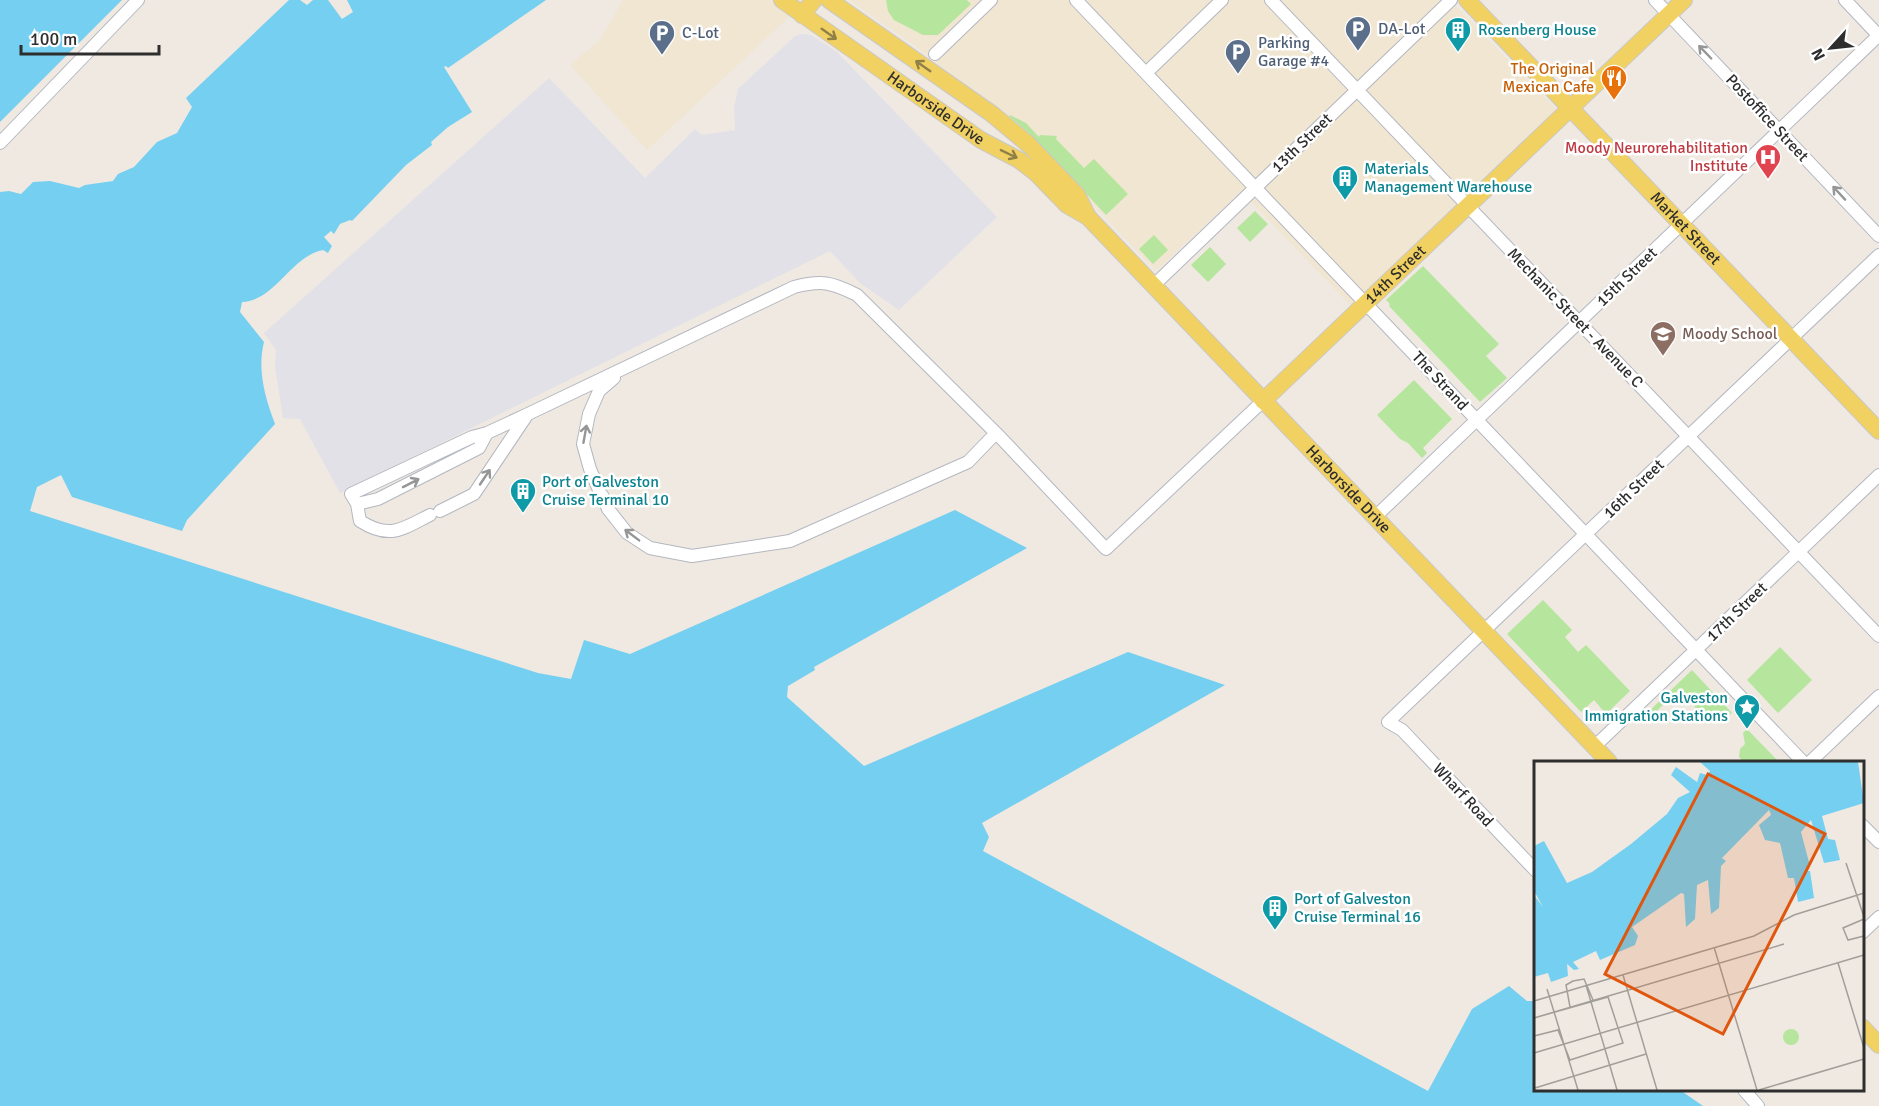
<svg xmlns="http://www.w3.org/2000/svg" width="1879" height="1106" font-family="Signika,sans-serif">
	<rect width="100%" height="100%" fill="#efe9e1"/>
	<path fill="#e3e1e8" d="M801,34L811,35L837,52L997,217L899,310L860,283L830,251L340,493L300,419L283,418L275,367L276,350L264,333L549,78L645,178L695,129L702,135L735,130L734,108L738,89L795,36Z"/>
	<path fill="#f0e6d1" d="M623,0H807L647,150L570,65L600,40Z
		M849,0H1450L1557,110L1351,306L1241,191L1156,271L1029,138L915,46Z"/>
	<path fill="#b6e59e" d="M886,0H967L971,4L938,35H923L894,20L888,11Z
		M1010,115L1026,123L1039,137L1040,135L1057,136L1056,139L1084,168L1094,159L1128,194L1106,215L1032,136L1009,116Z
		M1255,211L1268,224L1250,242L1237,228Z
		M1154,235L1168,250L1153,264L1139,249Z
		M1210,247L1226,264L1208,282L1191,265Z
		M1423,266L1499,344L1486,356L1507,378L1480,402L1389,306L1390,304L1386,300Z
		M1414,380L1452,419L1423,448L1427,453L1422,458L1408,443L1400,439L1377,415Z
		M1543,600L1572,630L1565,637L1578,652L1586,645L1630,691L1606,714L1594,700L1581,712L1507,634Z
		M1780,647L1812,680L1778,713L1747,680Z
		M1692,670L1732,713L1721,722L1715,716L1709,721L1706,717L1703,720L1695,711V707L1679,690L1647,720L1645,715Z
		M1747,729L1779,762H1744L1739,757L1740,749L1745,744L1743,733Z"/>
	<path fill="#75cff0" d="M0,0H122L0,122Z
		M289,0H300L307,5L313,0H328L342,19L353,12L347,0H546L448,68L446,66L444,67L472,112L448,127L431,142L432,145L406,165L352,221L350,220L340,224L334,234L331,231L324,237L332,246L328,253L323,250C291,256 275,301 242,302L240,312L264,342C257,370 265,397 275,424L187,520L182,531L72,497L61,475L37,487L30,511L538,673L571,679L584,640L630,654L955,510L1027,548L814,667L815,670L788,686L787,697L864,766L1128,652L1225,685L982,823L989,837L983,851L1428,1091L1472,1009L1509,986L1527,1001H1535L1536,1090H1680L1703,1106H0V192L9,191L21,194L33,182L50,181L79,188L85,185L113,181L118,174L134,167L157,142L177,133L192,107L186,98Z"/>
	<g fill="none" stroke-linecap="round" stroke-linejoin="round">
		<g stroke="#b4b7c1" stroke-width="14">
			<path id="minor" d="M1076,0L1803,762
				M1271,0L1879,636
				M1655,0L1879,236
				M1845,0L1879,36
				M935,54L991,0
				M1146,73L1222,0
				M0,143L138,0
				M1153,286L1451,0
				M599,490L590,469L583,444L589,414L599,391L614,378
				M602,495L608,509L627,533L650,548L692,556L790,541L968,462L996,433
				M357,504L378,499L479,448L487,433
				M440,511L474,494L527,415
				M430,515C402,529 390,540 360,521L357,504L351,494L472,437L487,433L528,414L794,287C822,280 831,282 857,295L1001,438L1106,549L1263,401
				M1374,518L1879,35
				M1594,747L1879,475
				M1810,762L1879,696
				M1862,825L1879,842
				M1536,871L1402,730L1388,722L1879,255
				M1862,933L1879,917
				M1744,1090L1758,1106"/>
		</g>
		<g stroke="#c9c9c9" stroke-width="18">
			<g id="major">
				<path id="s1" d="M782,0L981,140L1019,160L1036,173L1067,205L1088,217L1609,762"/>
				<path d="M829,0L992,114L1028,144L1077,195L1088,217"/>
				<path id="s2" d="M1467,0L1879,431"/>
				<path d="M802,15L814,0"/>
				<path id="s3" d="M1263,401L1684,0"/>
				<path d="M1862,1027L1879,1045"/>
			</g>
		</g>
		<use href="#minor" stroke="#fff" stroke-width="12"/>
		<use href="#major" stroke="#f2d163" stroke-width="16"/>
	</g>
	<defs><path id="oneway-shaft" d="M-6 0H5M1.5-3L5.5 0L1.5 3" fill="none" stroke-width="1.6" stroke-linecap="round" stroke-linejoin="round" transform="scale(1.5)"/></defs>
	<g stroke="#908048">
		<use href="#oneway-shaft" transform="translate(829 34) rotate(35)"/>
		<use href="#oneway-shaft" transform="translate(923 66) rotate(-145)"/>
		<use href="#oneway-shaft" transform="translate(1009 154) rotate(26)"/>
	</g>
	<g stroke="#969696">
		<use href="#oneway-shaft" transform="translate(1705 52) rotate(-134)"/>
		<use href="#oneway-shaft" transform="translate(1839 193) rotate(-133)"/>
		<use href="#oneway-shaft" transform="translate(585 434) rotate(-80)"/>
		<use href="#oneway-shaft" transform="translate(485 477) rotate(-56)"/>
		<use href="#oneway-shaft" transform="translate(411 483) rotate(-27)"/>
		<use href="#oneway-shaft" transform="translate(632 535) rotate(-143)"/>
	</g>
	<defs>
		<g id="parking-pin" transform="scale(1.35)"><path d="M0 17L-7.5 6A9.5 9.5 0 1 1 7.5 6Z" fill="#5c6f8a" stroke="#fff"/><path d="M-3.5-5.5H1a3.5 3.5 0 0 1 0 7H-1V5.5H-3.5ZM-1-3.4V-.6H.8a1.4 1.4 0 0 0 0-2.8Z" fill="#fff"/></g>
		<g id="building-pin" transform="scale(1.35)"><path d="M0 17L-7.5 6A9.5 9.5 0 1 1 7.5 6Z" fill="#0f9aa8" stroke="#fff"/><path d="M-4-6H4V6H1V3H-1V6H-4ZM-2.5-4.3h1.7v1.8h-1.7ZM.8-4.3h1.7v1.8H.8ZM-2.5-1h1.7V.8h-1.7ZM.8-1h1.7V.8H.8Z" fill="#fff"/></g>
		<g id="restaurant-pin" transform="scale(1.35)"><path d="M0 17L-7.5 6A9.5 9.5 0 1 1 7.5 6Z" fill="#e8710a" stroke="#fff"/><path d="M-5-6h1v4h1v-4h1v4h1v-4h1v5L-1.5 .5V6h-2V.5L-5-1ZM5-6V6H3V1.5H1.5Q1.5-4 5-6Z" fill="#fff"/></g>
		<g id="hospital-pin" transform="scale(1.35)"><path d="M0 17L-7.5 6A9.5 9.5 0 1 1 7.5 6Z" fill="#e0444e" stroke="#fff"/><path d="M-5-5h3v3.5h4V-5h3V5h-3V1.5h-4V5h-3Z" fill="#fff"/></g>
		<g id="school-pin" transform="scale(1.35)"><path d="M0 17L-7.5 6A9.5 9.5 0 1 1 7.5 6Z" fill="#8d6e63" stroke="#fff"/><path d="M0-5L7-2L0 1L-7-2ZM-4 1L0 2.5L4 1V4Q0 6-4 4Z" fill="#fff"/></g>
		<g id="sight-pin" transform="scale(1.35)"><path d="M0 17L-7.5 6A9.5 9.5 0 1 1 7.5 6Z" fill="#0f9aa8" stroke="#fff"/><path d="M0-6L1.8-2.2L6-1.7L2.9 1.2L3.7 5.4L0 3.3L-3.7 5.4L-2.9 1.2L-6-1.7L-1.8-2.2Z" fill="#fff"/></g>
	</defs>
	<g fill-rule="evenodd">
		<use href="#parking-pin" x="1358" y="29"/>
		<use href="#building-pin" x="1458" y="30"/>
		<use href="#parking-pin" x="662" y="33"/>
		<use href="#parking-pin" x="1238" y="52"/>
		<use href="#restaurant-pin" x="1614" y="78"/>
		<use href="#hospital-pin" x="1768" y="157"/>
		<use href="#building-pin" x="1345" y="178"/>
		<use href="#school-pin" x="1663" y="334"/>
		<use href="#building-pin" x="523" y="491"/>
		<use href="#sight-pin" x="1747" y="707"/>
		<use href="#building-pin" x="1275" y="908"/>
	</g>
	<g text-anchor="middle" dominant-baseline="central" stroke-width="5" stroke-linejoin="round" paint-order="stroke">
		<g font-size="16" fill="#4e5e75" stroke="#fff" text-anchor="start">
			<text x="1378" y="29">DA-Lot</text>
			<text x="682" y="33">C-Lot</text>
			<text x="1258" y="43">Parking<tspan x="1258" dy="18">Garage #4</tspan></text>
		</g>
		<g font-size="16" fill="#0d838f" stroke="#fff" text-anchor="start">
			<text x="1478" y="30">Rosenberg House</text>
			<text x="1364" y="169">Materials<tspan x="1364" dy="18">Management Warehouse</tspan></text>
			<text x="542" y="482">Port of Galveston<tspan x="542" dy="18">Cruise Terminal 10</tspan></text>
			<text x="1728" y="698" text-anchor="end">Galveston<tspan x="1728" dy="18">Immigration Stations</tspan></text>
			<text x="1294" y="899">Port of Galveston<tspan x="1294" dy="18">Cruise Terminal 16</tspan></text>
		</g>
		<g font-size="16" fill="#c56008" stroke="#fff" text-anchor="end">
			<text x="1594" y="69">The Original<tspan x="1594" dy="18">Mexican Cafe</tspan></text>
		</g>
		<g font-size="16" fill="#2e2e2e" stroke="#fff">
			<text stroke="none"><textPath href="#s1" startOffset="188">Harborside Drive</textPath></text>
			<text transform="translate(1767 118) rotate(47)">Postoffice Street</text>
			<text transform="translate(1302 143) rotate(-44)">13th Street</text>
			<text stroke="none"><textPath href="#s2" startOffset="316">Market Street</textPath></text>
			<text stroke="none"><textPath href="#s3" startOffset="183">14th Street</textPath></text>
			<text transform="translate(1627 277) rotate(-44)">15th Street</text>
			<text transform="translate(1575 318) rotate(46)">Mechanic Street - Avenue C</text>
			<text transform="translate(1440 381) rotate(47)">The Strand</text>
			<text transform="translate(1634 489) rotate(-44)">16th Street</text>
			<text stroke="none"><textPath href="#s1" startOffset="753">Harborside Drive</textPath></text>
			<text transform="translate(1737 612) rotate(-44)">17th Street</text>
			<text transform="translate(1463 795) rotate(47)">Wharf Road</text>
		</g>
		<g font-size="16" fill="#be3a42" stroke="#fff" text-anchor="end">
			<text x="1748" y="148">Moody Neurorehabilitation<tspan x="1748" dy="18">Institute</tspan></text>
		</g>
		<g font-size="16" fill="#785e54" stroke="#fff" text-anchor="start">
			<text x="1682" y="334">Moody School</text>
		</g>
	</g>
	<g transform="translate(1534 761)">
		<rect width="330" height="330" fill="#efe9e1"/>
		<path d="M249 276a8 8 0 1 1 16 0a8 8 0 1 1-16 0Z" fill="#b6e59e"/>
		<path d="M166,1H324L330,42L288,55L294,78L301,79L306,99L290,102L277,59L267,71L276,105L271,110H276L280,137L264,141L260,117H254L246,82L231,79L225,64L237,54L235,49L188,97L192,100L187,105L185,147L177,153L174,119L163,124L161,158L152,166L150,133L147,132L98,166L104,175L101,184L66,199L62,190L39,201L45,208L40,209L33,203L34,215L17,221L14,212L0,216V134L9,146L0,130V85L10,80L33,122L58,111L97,83L133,53L144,37L156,31L137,14L142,6L163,21L166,12L173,14L176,10Z" fill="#75cff0"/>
		<path fill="none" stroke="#a29e99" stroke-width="1.5" d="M312,102L330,156M330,158L309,167L314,179L330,175M180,186L223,329M304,202L330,287M89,214L123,329M52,224L83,329M13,228L44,329M0,240L220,175L260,154L330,132M36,246L32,224L39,220L50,218L59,239M0,257L250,183M0,257L74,236L89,282L36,299L24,269L0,275M0,292L330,194M1,327L112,293M225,329L330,298"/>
		<path fill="#df570e" fill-opacity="0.15" stroke="#df570e" stroke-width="3" d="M174,13L291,73L189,273L71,213Z"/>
		<rect width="330" height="330" fill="none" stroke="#2e2e2e" stroke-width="3"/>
	</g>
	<g transform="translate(1831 48) rotate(243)" stroke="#ffffff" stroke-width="4.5" paint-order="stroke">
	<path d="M0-4.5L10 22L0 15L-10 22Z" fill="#2e2e2e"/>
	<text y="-9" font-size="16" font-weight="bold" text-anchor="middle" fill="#2e2e2e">N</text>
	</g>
	<path d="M21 45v9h138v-9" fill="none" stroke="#2e2e2e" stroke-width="3"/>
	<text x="30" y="45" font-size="18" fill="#2e2e2e" stroke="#ffffff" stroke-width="4.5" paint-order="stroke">100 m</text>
</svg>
